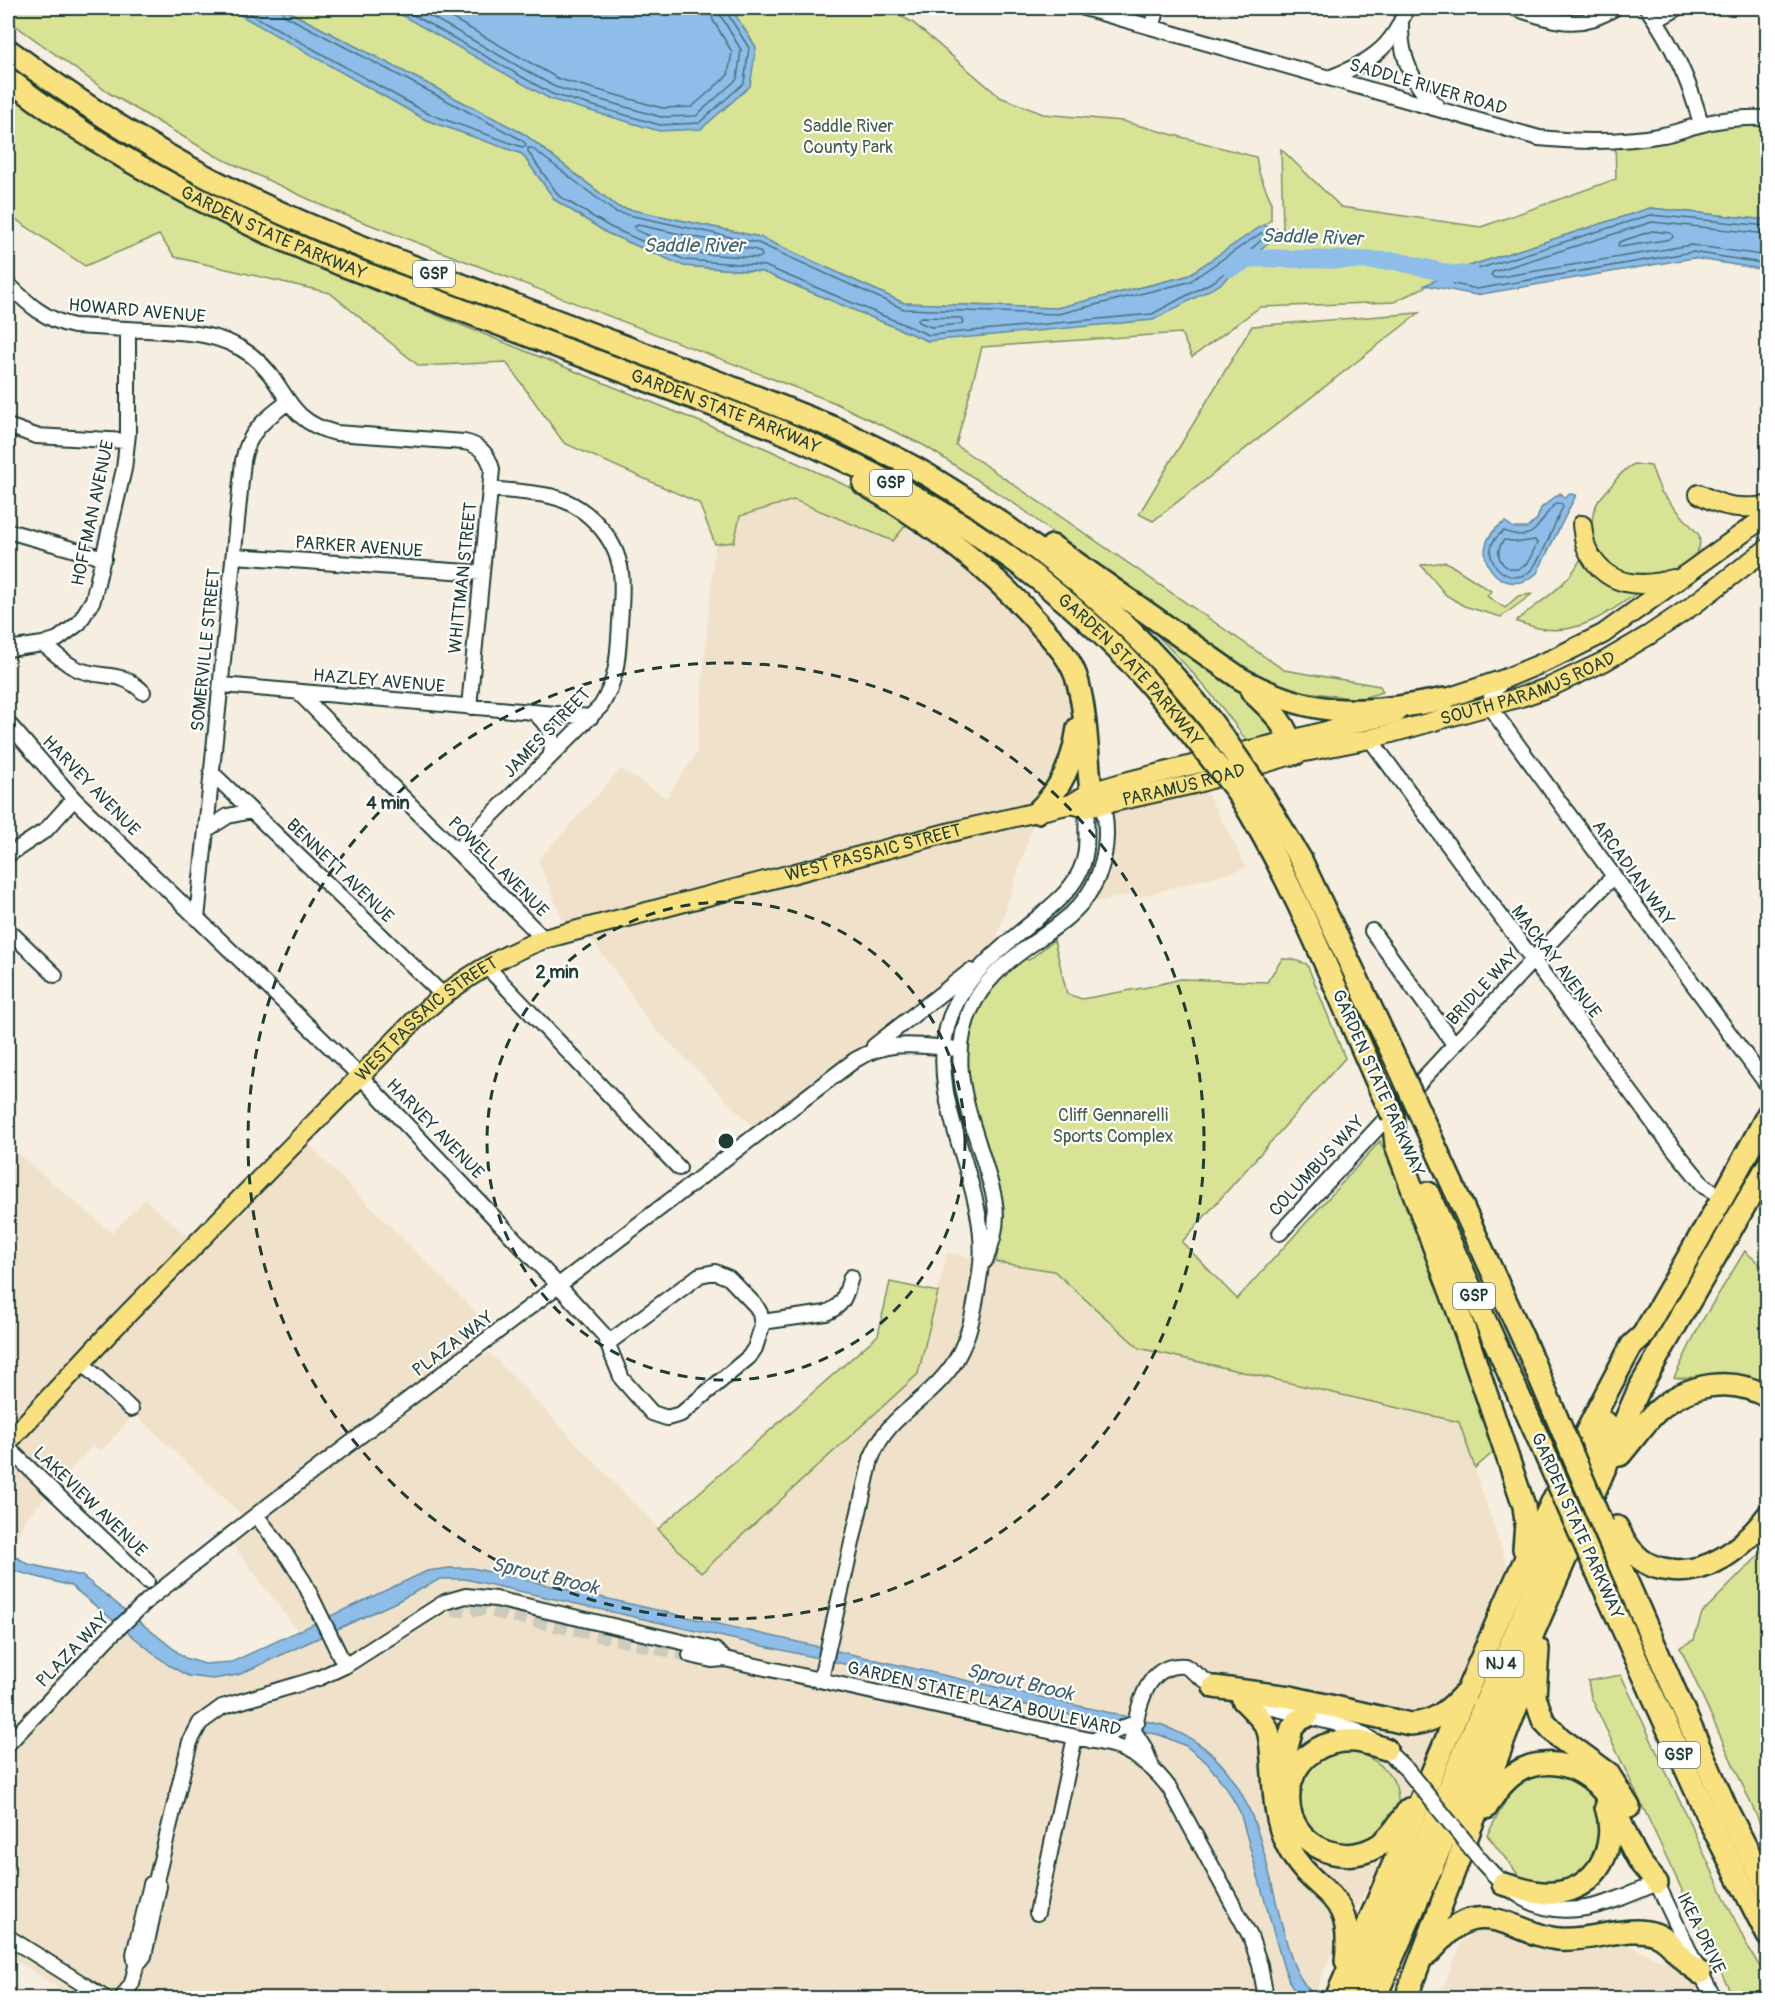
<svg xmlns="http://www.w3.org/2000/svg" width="1775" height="2006" font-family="Pangolin,sans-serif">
	<rect width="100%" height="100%" fill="#f6eee0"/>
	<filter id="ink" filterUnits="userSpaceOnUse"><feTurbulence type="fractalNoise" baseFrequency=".0167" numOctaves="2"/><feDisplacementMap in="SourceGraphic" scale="12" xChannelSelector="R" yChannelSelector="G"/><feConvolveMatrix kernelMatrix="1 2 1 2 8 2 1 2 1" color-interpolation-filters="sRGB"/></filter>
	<g filter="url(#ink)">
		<path fill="#f0e2ca" d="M795,500L893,541L911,519L1052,639L1081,704L1069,767L1037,812L991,956L759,1133L649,1022L618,975L583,929L568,933L538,860L621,769L666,798L696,754L715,544L734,542L740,516Z
			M1201,781L1247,868L1139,897L1138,893L1081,905L1099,874L1103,805Z
			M300,1136L497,1333L248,1521L135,1414L101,1451L94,1445L52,1490L28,1517L8,1551V1145L112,1233L145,1199L195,1243Z
			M947,1253L1054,1271L1139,1348L1459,1422L1507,1566L1372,1879L1331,1955L1313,1998H72L8,1955V1753L83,1674L128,1632L168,1665L188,1676L213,1679L238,1675L306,1642L232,1544L482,1355L490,1353L701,1573L918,1374Z
			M1478,1929L1617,1940L1676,1967L1691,1977L1708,1998H1439L1462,1941Z"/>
		<path fill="#d8e396" stroke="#7c9065" stroke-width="1.5" d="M8,8H228L426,120L522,154L555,200L607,233L684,266L763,272L928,341L1219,285L1283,230L1281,149L1341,207L1481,227L1616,179L1615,141L1767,118V220L1650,208L1463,268L1394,302L1260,307L1192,357L1181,333L982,347L956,445L1284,670L1380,686L1383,692L1358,699L1265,686L1075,551L1024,510L925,446L833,402L332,210L216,156L109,93L8,20Z
			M282,8H884L912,22L1000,97L1043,114L1122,121L1256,157L1259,173L1271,201V220L1187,276L1057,308L904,303L760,237L618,207L524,134Z
			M8,80L181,198L259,243L767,449L890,506L911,519L893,541L794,500L740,516L734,542L715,544L699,503L564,443L506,362L419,366L330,293L175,257L159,235L85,266L8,214Z
			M1419,313L1153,521L1139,514L1252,326Z
			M1634,464L1651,466L1661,492L1699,535C1702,551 1696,555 1683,564C1673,571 1648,581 1636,579C1601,572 1580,531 1599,500C1603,495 1607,491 1611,486C1618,477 1624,469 1634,464Z
			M1584,551L1637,593C1609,612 1581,634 1544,629C1535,628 1526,624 1517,622V620C1542,600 1573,583 1584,551Z
			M1446,562L1491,591L1487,596L1505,608L1518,596L1532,594L1501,617L1464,606L1446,595L1421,565Z
			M1127,605L1230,676L1280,733L1247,742C1213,691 1170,648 1127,605Z
			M1054,940L1067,994L1082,999L1148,987L1181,979L1267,982L1282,959H1291L1307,964L1345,1058L1182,1242L1237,1299L1380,1141L1408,1208L1497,1449L1475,1468L1459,1422L1139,1348L1054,1271L996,1262L999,1241C992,1207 984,1172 977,1138C960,1058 950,1013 1024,959L1029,960Z
			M1745,1251L1767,1271V1379L1674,1378L1700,1324Z
			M890,1282L938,1292L918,1374L701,1573L658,1529L878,1335Z
			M1767,1547V1839L1680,1647L1694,1640L1702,1613Z
			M1621,1675L1747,1946L1767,1978V1998H1735L1725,1981L1591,1697L1588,1681Z
			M1353,1751C1378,1759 1400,1776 1398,1804C1397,1814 1388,1826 1384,1834L1352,1848C1342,1845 1325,1843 1316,1836C1291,1817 1297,1775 1321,1758C1330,1752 1342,1751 1353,1751Z
			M1546,1771L1591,1783L1606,1812L1605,1848L1587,1873L1557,1887L1520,1877L1487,1835L1508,1797L1526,1777Z"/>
		<path fill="#8dbde8" stroke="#618aa0" stroke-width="1.5" d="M228,8H282L524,134L618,207L760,237L904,303L1057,308L1187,276L1263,225L1283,230L1219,285L1153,320L928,341L763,272L684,266L607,233L555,200L522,154L426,120Z
			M389,8H731L756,47L750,86L701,129L659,131L550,99Z
			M1650,208L1767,220V270L1693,258L1476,295L1425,285L1463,268Z
			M1560,493L1564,498L1570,494L1576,495L1537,573C1503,605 1459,549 1505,522L1514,528H1527L1537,519L1541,508Z
			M8,1552L28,1564L82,1576L185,1658L205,1664L232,1662L427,1571L449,1568H472L1163,1725C1174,1731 1186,1735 1196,1742C1256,1781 1265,1862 1282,1925C1290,1955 1294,1977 1317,1998H1300L1290,1984L1282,1962L1240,1812L1226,1787L1207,1763L1186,1746L1160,1735L465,1579H440L394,1603L238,1675L213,1679L188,1676L168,1665L71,1586L15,1571L8,1566Z"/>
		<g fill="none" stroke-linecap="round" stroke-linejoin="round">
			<path stroke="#4b707c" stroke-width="1.5" d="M240,8L429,114L522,147L526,146L525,143L520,139L284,15L281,8
				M401,8L552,94L660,125L699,123L744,83L749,48L727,13V8
				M416,8L555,87L661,117L696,116L737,79L741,50L721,16L719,8
				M434,8L559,79L662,108L692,107L728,75L732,52L713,20L710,8
				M528,148H532L615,212L758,243L904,309L1058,314L1189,282L1261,233H1264L1266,236L1216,280L1152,314L929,335L765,266L685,260L610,227L559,196L528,152Z
				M638,225L756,250L761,253L762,256L759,258L688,253L636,230L634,227Z
				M1768,226L1650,215L1465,273L1453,279L1451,282L1454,284L1477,289L1692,252L1768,264
				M1652,231L1671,233L1673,237L1671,239L1621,247L1618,246L1619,242Z
				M1768,234L1652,222L1493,272L1491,275L1495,278L1691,245L1768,256
				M921,317L961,318L963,322L961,324L931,327L919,322L918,319Z
				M1557,503L1562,504L1563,507C1552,527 1546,552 1532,569C1511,594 1469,553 1504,531C1541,545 1536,519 1557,503Z
				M1504,540L1521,542L1535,540L1537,543C1534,549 1531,559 1526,564C1512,579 1488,559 1504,540Z"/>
			<path stroke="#8dbde8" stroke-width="18" d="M1231,268L1251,258L1396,261L1450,274L1472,275"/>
			<path stroke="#cbcbbe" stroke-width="14" stroke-dasharray="14 7" stroke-linecap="butt" d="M451,1610L484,1609L690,1655"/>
			<g stroke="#1f3d34" stroke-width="18">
				<path id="minor" d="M1084,8L1539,138C1580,142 1622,143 1663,135C1675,133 1687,128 1699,125C1720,119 1745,117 1768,118
					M1514,8C1553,20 1578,32 1615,8
					M1647,8C1672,43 1690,82 1701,124
					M1656,20L1678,8
					M1401,24C1400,56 1413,87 1438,107
					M1152,27L1158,8
					M1329,78C1366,64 1394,48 1406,8
					M8,284C28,304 45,320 74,326C98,327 122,329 147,330C185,332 220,332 251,355C289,384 282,420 336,433L464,442C480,445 488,454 492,469L469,707
					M8,426L36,436L127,441
					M8,531L104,558
					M234,556L482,573
					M43,644C54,652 64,663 77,669C103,680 120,669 143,692
					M8,649L43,644L58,639L79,623L93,600L124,469L128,434V329
					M1504,679L1492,694L1489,706L1768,1086
					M222,685L591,717
					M299,693L544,939
					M533,712C548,724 556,738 550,757
					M8,723L74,799L360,1076L559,1286L604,1335L622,1379L652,1413L667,1418L681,1414L749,1357L755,1348L762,1326L760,1313L756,1306L729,1278L715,1272L700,1275L608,1343
					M1370,739L1657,1128L1705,1187L1723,1197
					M211,772L443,995
					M206,830L228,816L251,811
					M456,851L601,706C618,678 618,655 620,623C621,606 623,589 621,572C616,536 585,504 550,496C530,492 510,491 490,489
					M8,855L46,830L74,799
					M197,919L243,461C248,432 265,419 288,402
					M8,930L55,975
					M1372,931L1454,1044
					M486,966L679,1168
					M874,1046L970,971
					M1280,1233L1532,961L1613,877
					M985,1261C993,1243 998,1223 995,1204C994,1192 989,1180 986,1168C969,1111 944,1058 975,1001C1013,932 1103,931 1106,836C1106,823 1106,808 1096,798
					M762,1322L826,1313C845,1305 845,1295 851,1277
					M81,1362L131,1409
					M8,1448L147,1581
					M256,1515L288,1557L304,1582L345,1666
					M690,1655L712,1660L725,1659L1112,1745C1137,1754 1155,1768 1170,1789L1250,1936L1260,1965L1266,1998
					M821,1679L871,1459C888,1415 918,1408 945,1375C969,1348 975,1308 980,1273C993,1187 925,1108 948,1024C962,975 1004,946 1041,915C1055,903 1069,892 1078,875C1093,847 1082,826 1089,800
					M1245,1701L1338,1724L1357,1731L1382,1746L1407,1770
					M1134,1731L1144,1747L1152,1767
					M1092,1741L1137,1722
					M8,1744L106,1640L148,1600L256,1515L855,1060C891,1038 919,1046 959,1049
					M1129,1752C1137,1721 1140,1662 1185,1666L1219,1690
					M1483,1863C1541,1930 1586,1914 1657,1883L1693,1959L1714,1998
					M1037,1913L1075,1737
					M8,1937L105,1998
					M136,1966L134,1954L151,1884L156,1881
					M122,1998L132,1983L136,1966L144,1956L159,1886L156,1881L190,1742L200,1723L222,1707L319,1678L345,1666L445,1602L466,1596L496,1599L695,1645L715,1650L725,1659"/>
			</g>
			<g stroke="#1f3d34" stroke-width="22">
				<g id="major">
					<path d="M1699,494C1725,508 1739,509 1768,506"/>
					<path d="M1582,525C1583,533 1584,542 1587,549C1604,586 1638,589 1673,579"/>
					<path d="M1432,703L1504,679L1552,659L1603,634L1768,515"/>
					<path id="s1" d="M1071,804L1087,808L1194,784L1295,754L1370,739L1521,697L1550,687L1605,661L1649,635L1692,606L1768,548"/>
					<path id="s2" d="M8,1442L111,1331L421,1014C458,981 497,957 544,939L947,833L1071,804L1091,792L1125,782L1397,713"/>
				</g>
			</g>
			<g stroke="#1f3d34" stroke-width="26">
				<g id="highway">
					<path d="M8,50C72,97 138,141 209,178C292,222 380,254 467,287C591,334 714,379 837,429C870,445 903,460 934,479C1045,546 1149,635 1225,740"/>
					<path id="s3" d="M8,79C109,157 223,216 340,264L773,428C908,485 1021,551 1124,656C1151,684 1176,715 1201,746"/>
					<path d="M864,484C929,522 988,566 1038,623C1054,641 1072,659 1078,683C1087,718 1087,756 1091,792"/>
					<path d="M1052,546L1241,679C1317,720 1364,714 1445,699"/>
					<path d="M1252,692C1273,711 1287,725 1295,754"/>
					<path d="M1254,782L1301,860L1399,1067"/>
					<path d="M1236,790C1295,883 1335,988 1380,1089"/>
					<path d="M1037,812C1062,788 1073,762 1078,728"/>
					<path d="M1393,1116L1396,1145L1462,1322L1524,1506L1526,1523L1524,1549"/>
					<path d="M1422,1118L1525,1343L1562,1430"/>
					<path d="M1428,1193L1546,1456"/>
					<path d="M1620,1455C1632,1441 1643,1425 1656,1412C1687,1384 1731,1375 1768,1397"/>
					<path d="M1602,1525L1728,1812L1768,1890"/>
					<path d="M1617,1527C1622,1537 1627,1547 1635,1554C1642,1562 1653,1567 1663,1569C1707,1578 1743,1548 1768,1515"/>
					<path d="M1597,1572L1710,1822L1768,1936"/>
					<path d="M1538,1649L1535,1697L1543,1720L1560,1738L1608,1773L1629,1807"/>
					<path d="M1214,1687L1290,1697L1410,1724C1433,1723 1447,1712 1462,1696"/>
					<path d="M1243,1700C1251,1708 1262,1718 1267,1728C1271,1738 1271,1750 1272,1760C1274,1787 1274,1820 1287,1845C1313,1898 1355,1886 1346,1961"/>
					<path d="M1386,1749C1376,1746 1366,1742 1355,1741C1327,1739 1299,1753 1291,1782C1288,1793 1288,1807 1292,1818C1306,1851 1345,1864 1376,1847C1390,1839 1400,1822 1409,1809"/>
					<path d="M1279,1779L1292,1728L1297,1721L1307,1716"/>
					<path d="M1486,1808C1499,1785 1515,1766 1542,1764C1556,1762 1570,1766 1582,1773C1619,1795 1620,1834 1642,1865C1647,1871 1652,1877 1657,1883"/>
					<path d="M1503,1884C1520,1888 1536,1895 1554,1893C1597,1890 1619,1846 1606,1807"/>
					<path d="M1428,1954C1442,1941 1451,1925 1470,1920C1501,1912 1529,1937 1559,1939C1590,1942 1629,1924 1655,1934C1669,1939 1675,1952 1685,1961C1689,1966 1695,1969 1700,1973"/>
					<path d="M1336,1998C1432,1779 1517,1555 1632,1345L1643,1335L1723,1197L1768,1114"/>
					<path d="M1358,1998L1606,1423"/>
					<path d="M1375,1998L1639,1389L1768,1165"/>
					<path d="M1406,1998L1530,1671"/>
				</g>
			</g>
			<use href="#minor" stroke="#fff" stroke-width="14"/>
			<use href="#major" stroke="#fae180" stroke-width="18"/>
			<use href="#highway" stroke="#fae180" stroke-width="21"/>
			<g stroke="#1f3d34" stroke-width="18" stroke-linecap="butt">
				<path id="minor-bridge" d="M1407,1770L1483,1863"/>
			</g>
			<g stroke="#1f3d34" stroke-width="26" stroke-linecap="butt">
				<path id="highway-bridge" d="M1225,740L1254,782
					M1201,746L1236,790
					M1399,1067L1422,1118
					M1380,1089L1393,1116
					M1562,1430L1602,1525
					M1546,1456L1597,1572"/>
			</g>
			<use href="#minor-bridge" stroke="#fff" stroke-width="14"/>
			<use href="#highway-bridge" stroke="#fae180" stroke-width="21"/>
		</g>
	</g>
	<g fill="none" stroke="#1f3d34" stroke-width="3" stroke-dasharray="10 8">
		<circle cx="726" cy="1141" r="239"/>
		<circle cx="726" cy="1141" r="478"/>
	</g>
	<g text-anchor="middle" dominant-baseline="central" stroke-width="4.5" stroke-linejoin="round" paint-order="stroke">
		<g fill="#fff" stroke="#627771" stroke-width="1.5">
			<rect x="413" y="261" width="42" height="26" rx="4.5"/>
			<rect x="870" y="470" width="42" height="26" rx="4.5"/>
			<rect x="1453" y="1283" width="42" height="26" rx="4.5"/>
			<rect x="1478.5" y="1651" width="45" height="26" rx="4.5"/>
			<rect x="1658" y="1742" width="42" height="26" rx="4.5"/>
		</g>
		<g font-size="16" font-weight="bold" fill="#1f3d34">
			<text x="434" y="274">GSP</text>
			<text x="891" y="483">GSP</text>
			<text x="1474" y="1296">GSP</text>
			<text x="1501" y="1664">NJ 4</text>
			<text x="1679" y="1755">GSP</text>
		</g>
		<g font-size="18" fill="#1f3d34" stroke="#fff">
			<text transform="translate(1428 87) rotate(16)">SADDLE RIVER ROAD</text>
			<text stroke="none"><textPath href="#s3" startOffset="308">GARDEN STATE PARKWAY</textPath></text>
			<text transform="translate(137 311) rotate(5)">HOWARD AVENUE</text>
			<text stroke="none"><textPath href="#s3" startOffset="794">GARDEN STATE PARKWAY</textPath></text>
			<text transform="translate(93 513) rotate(-78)">HOFFMAN AVENUE</text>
			<text transform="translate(359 547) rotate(4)">PARKER AVENUE</text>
			<text transform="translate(463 578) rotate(-84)">WHITTMAN STREET</text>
			<text transform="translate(206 650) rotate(-84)">SOMERVILLE STREET</text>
			<text stroke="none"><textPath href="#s3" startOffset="1280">GARDEN STATE PARKWAY</textPath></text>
			<text transform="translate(379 681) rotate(5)">HAZLEY AVENUE</text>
			<text stroke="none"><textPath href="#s1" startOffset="474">SOUTH PARAMUS ROAD</textPath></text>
			<text transform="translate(547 733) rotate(-46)">JAMES STREET</text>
			<text stroke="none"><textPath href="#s1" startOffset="116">PARAMUS ROAD</textPath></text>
			<text transform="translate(91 786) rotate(46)">HARVEY AVENUE</text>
			<text stroke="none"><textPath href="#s2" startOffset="1080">WEST PASSAIC STREET</textPath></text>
			<text transform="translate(498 867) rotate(45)">POWELL AVENUE</text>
			<text transform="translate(340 871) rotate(44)">BENNETT AVENUE</text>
			<text transform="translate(1633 873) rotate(54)">ARCADIAN WAY</text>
			<text transform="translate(1556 962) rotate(53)">MACKAY AVENUE</text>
			<text transform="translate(1483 987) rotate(-47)">BRIDLE WAY</text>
			<text stroke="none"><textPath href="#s2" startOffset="596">WEST PASSAIC STREET</textPath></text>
			<text transform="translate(1378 1083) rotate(66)">GARDEN STATE PARKWAY</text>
			<text transform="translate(435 1129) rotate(46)">HARVEY AVENUE</text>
			<text transform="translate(1317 1166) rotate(-47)">COLUMBUS WAY</text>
			<text transform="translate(453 1344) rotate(-37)">PLAZA WAY</text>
			<text transform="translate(90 1502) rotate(44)">LAKEVIEW AVENUE</text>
			<text transform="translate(1577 1526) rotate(66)">GARDEN STATE PARKWAY</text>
			<text transform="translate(73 1650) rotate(-46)">PLAZA WAY</text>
			<text transform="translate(984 1699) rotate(13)">GARDEN STATE PLAZA BOULEVARD</text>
			<text transform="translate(1701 1933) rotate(64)">IKEA DRIVE</text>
		</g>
		<g font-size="18" fill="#445e48" stroke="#fff">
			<text x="848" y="126">Saddle River<tspan x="848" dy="21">County Park</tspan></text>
			<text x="1113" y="1115">Cliff Gennarelli<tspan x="1113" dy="21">Sports Complex</tspan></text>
		</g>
		<g font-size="20" font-style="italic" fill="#40636a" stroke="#fff">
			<text transform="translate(1312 237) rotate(2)">Saddle River</text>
			<text x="694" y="245">Saddle River</text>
			<text transform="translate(545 1576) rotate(13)">Sprout Brook</text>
			<text transform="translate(1020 1682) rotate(13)">Sprout Brook</text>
		</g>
	</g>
	<circle cx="726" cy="1141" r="9" fill="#1f3d34" stroke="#fff" stroke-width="3"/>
	<g font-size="18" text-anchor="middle" font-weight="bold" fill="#1f3d34" stroke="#fff" stroke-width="4.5" stroke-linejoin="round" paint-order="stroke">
		<text x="388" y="809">4 min</text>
		<text x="557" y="978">2 min</text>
	</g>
	<rect width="1775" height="2006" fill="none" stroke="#fff" stroke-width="30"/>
	<rect x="15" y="15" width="1745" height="1976" fill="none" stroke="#1f3d34" stroke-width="2" filter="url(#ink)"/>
</svg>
